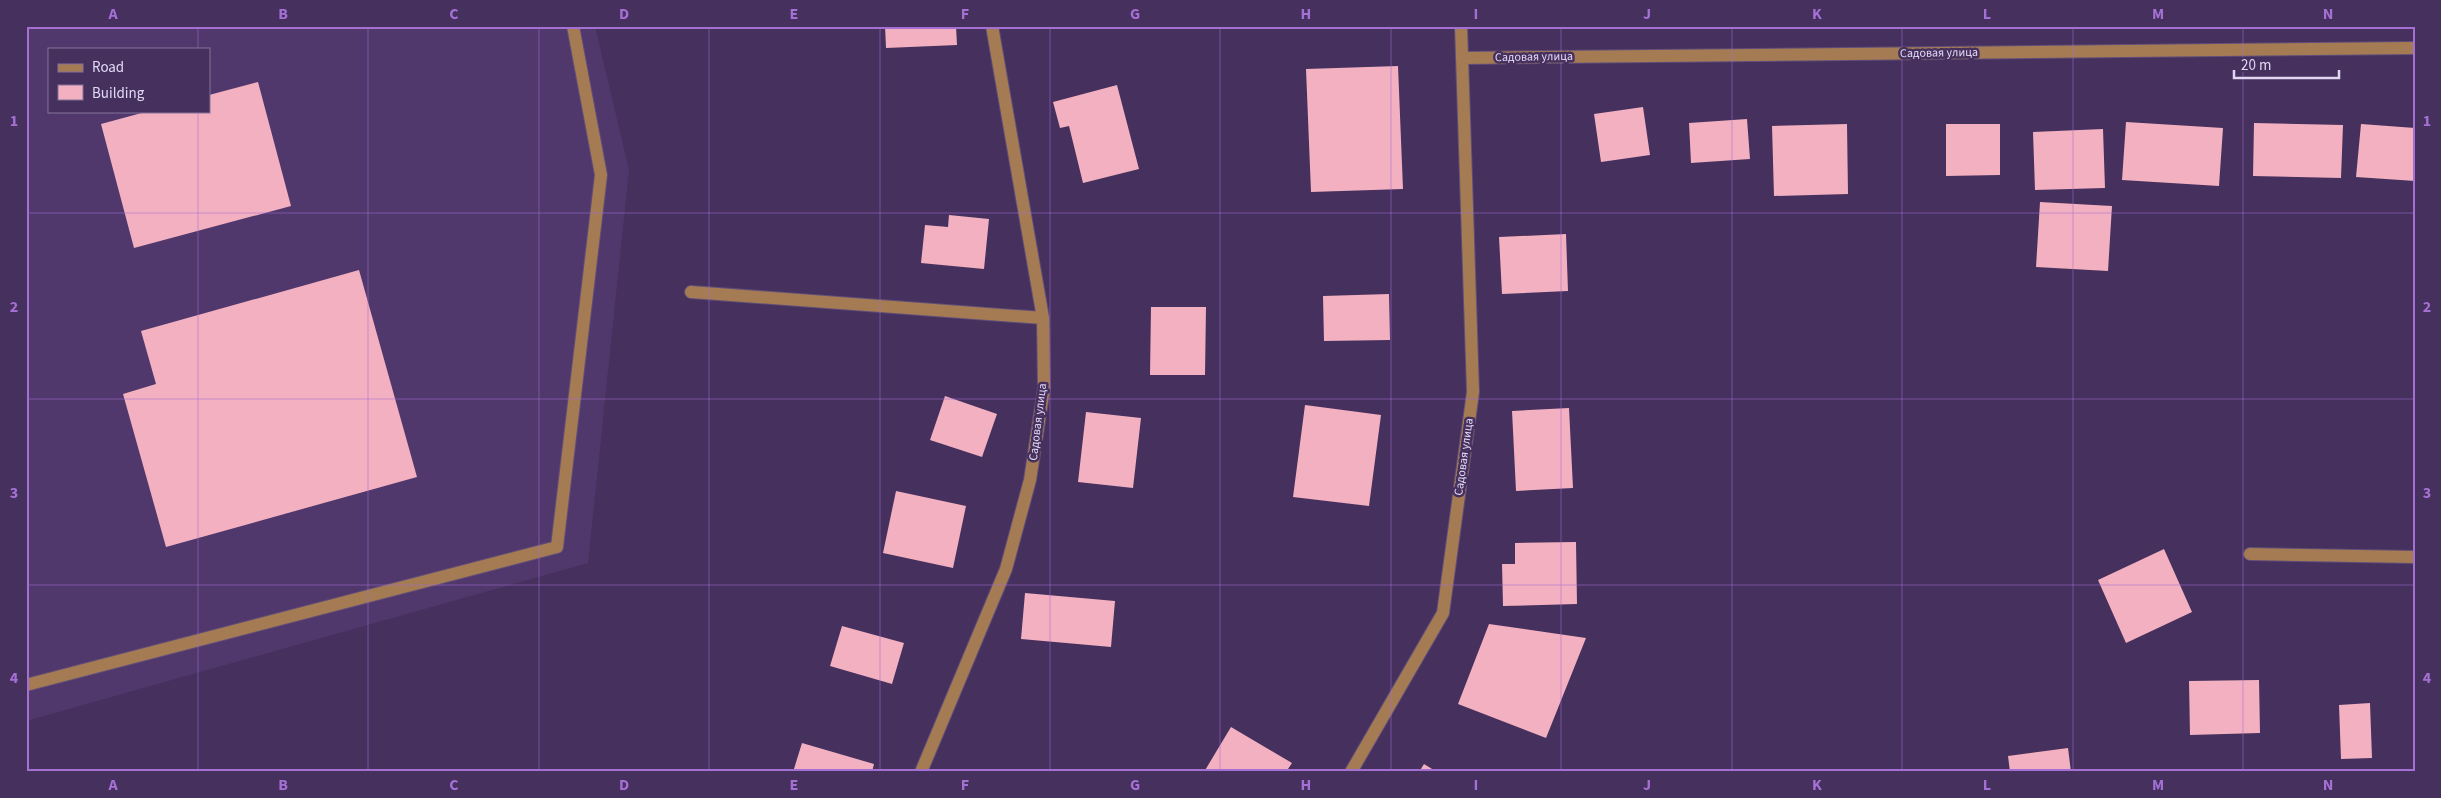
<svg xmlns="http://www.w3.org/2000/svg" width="2441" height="798" font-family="'Source Sans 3',sans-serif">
	<rect width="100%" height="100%" fill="#45305e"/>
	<path fill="#50386c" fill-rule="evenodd" d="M26,26H595L629,170L588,563L26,721ZM49,49H209V111H49Z"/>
	<path fill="#f3b0c0" d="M885,26H956L957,45L886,48Z
		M1398,66L1403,189L1311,192L1306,69Z
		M258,82L291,206L134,248L101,124L149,111H209V95Z
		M1117,85L1139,169L1083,183L1069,126L1060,128L1053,102Z
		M1643,107L1650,155L1601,162L1594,114Z
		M1747,119L1750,159L1691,163L1689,123Z
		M2126,122L2223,128L2219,186L2122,180Z
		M2254,123L2343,125L2341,178L2253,176Z
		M1847,124L1848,194L1774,196L1772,126Z
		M1946,124H2000V175L1946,176Z
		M2361,124L2415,128V181L2356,177Z
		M2103,129L2105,188L2035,190L2033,132Z
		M2040,202L2112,206L2108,271L2036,267Z
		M949,215L989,219L984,269L921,263L925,225L948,227Z
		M1566,234L1568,291L1502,294L1499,237Z
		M359,270L417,477L166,547L123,394L156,384L141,331Z
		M1389,294L1390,340L1324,341L1323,296Z
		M1151,307H1206L1205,375H1150Z
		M945,396L997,414L982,457L930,440Z
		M1305,405L1381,415L1369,506L1293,497Z
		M1569,408L1573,488L1516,491L1512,411Z
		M1086,412L1141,418L1133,488L1078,482Z
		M896,491L966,506L953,568L883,553Z
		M1576,542L1577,604L1503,606L1502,564H1515V543Z
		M2164,549L2192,612L2126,643L2098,580Z
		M1025,593L1115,601L1111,647L1021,639Z
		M1489,624L1586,638L1546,738L1458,704Z
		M842,626L904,643L892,684L830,666Z
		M2259,680L2260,733L2190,735L2189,681Z
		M2370,703L2372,758L2341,759L2339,705Z
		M1231,727L1292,763L1286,772H1204Z
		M802,743L874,764L872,772H793Z
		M2068,748L2071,772H2010L2008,756Z
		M1424,764L1437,772H1419Z"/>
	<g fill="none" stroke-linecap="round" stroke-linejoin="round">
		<g stroke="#614e79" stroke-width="14">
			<path id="minor" d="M1462,58L2415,48
				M691,292L1043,318
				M2250,554L2415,557
				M26,685L557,547L601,175L573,26
				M921,772L1006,569L1030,480L1044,388L1043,318L992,26
				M1351,772L1443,613L1473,392L1461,26"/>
		</g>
		<use href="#minor" stroke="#a57b53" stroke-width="12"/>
	</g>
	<path fill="none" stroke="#a470d4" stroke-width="1" stroke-opacity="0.55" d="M198,26V49M368,26V772M539,26V772M709,26V772M880,26V772M1050,26V772M1220,26V772M1391,26V772M1561,26V772M1732,26V772M1902,26V772M2073,26V772M2243,26V772M198,111V772M26,213H2415M26,399H2415M26,585H2415"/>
	<g text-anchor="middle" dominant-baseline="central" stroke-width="5" stroke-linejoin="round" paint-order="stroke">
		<g font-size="12" fill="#e2d7f3" stroke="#45305e">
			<text transform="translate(1939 53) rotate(-1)">Садовая улица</text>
			<text transform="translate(1534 57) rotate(-1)">Садовая улица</text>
			<text transform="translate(1038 422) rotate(-83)">Садовая улица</text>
			<text transform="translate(1464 457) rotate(-82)">Садовая улица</text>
		</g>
	</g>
	<rect width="2441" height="798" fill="none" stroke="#45305e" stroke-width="55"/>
	<rect x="48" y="48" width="162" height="65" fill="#45305e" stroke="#84739a"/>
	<rect x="58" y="64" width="25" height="8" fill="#a57b53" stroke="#84739a"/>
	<text x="92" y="72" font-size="15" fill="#e2d7f3">Road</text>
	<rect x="58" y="85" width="25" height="15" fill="#f3b0c0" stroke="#84739a"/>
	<text x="92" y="98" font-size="15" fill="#e2d7f3">Building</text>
	<path d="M2234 70v8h105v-8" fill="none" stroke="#e2d7f3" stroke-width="2.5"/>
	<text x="2241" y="70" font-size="15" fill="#e2d7f3" stroke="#45305e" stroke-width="4" paint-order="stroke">20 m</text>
	<rect x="28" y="28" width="2386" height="742" fill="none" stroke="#a470d4" stroke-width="2"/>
	<g font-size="16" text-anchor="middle" font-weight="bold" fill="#a470d4">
		<text x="113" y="19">A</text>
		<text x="283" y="19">B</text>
		<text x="454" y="19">C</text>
		<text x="624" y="19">D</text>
		<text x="794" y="19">E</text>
		<text x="965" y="19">F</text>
		<text x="1135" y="19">G</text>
		<text x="1306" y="19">H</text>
		<text x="1476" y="19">I</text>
		<text x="1647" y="19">J</text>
		<text x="1817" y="19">K</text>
		<text x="1987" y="19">L</text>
		<text x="2158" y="19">M</text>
		<text x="2328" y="19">N</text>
		<text x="14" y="126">1</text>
		<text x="2427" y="126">1</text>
		<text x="14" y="312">2</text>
		<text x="2427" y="312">2</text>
		<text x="14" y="498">3</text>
		<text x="2427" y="498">3</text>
		<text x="14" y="683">4</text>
		<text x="2427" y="683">4</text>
		<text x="113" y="790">A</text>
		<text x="283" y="790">B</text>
		<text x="454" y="790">C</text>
		<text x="624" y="790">D</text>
		<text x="794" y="790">E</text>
		<text x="965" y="790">F</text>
		<text x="1135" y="790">G</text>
		<text x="1306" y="790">H</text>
		<text x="1476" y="790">I</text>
		<text x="1647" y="790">J</text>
		<text x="1817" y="790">K</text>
		<text x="1987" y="790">L</text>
		<text x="2158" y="790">M</text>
		<text x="2328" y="790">N</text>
	</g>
</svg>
